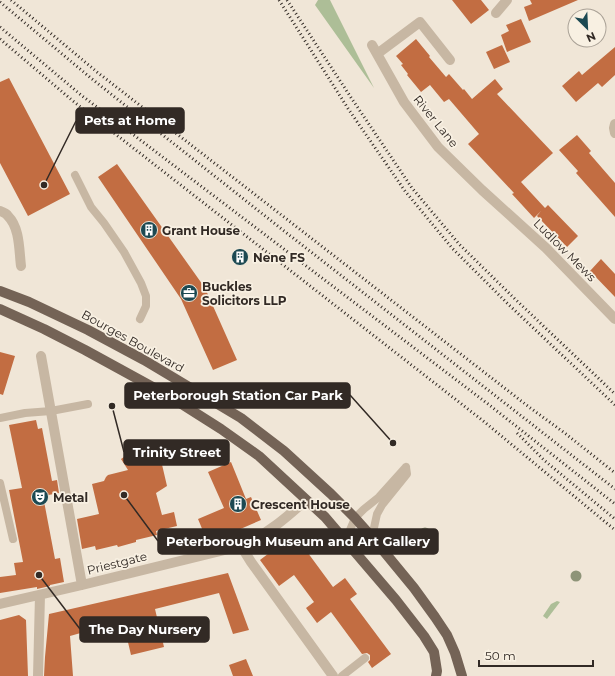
<svg xmlns="http://www.w3.org/2000/svg" width="615" height="676" font-family="Montserrat,sans-serif">
	<rect width="100%" height="100%" fill="#f0e6d7"/>
	<path fill="#adbe97" d="M318,0H330L374,88L315,5Z
		M557,601L560,602L547,619L543,616L551,604Z"/>
	<path fill="#c26d42" d="M452,0H481L489,10L471,24Z
		M530,0H578L529,21L524,7L532,4Z
		M521,19L531,42L507,52L501,35L509,31L506,25Z
		M416,39L430,56L429,57L446,77L449,74L463,90L464,89L472,99L495,79L503,89L497,94L553,153L521,182L545,208L548,205L578,236L567,247L537,216L541,211L534,218L512,194L514,193L468,144L479,134L449,99L444,102L430,85L421,92L407,75L408,74L401,65L403,64L396,56Z
		M502,45L510,62L494,69L486,52Z
		M615,47V75L602,87L598,83L576,102L562,86L579,71L582,75Z
		M9,78L70,194L28,216L0,163V82Z
		M577,135L591,151L589,153L615,183V217L576,173L578,171L559,150Z
		M117,164L205,288L237,360L213,370L181,299L98,177Z
		M601,259L615,274V297L590,271Z
		M0,352L15,356L3,395L0,394Z
		M36,420L38,429L42,428L52,481L57,480L59,493L43,496L55,559L60,558L64,582L50,585V586L37,589V587L0,593V577L16,575L14,563L23,562L9,490L22,488L9,425Z
		M149,440L160,456L167,486L156,493L162,515L174,512L177,526L156,531L157,535L136,540V542L118,547L117,545L96,550L95,546L82,549L77,519L99,514L92,484L104,481L106,477L108,475L128,470L121,459Z
		M231,462L246,499L251,497L261,520L208,543L198,519L224,508L208,472Z
		M294,534L333,587L345,578L357,594L350,599L391,654L372,668L368,662L370,660V655L367,653L362,654L331,612L317,623L306,608L314,602L294,575L279,586L260,560Z
		M228,573L249,630L233,634L219,593L155,609L164,647L131,655L123,621L70,636L73,676H44L45,657L49,614Z
		M19,615L26,620L28,676H0V620Z
		M246,659L253,676H233L229,665Z"/>
	<g fill="none" stroke-linecap="round" stroke-linejoin="round">
		<path stroke="#c7b7a3" stroke-width="8" d="M75,175L91,207L104,223L124,252L141,283L146,296V306L140,319
			M0,418L25,413L51,411L88,404
			M0,483L13,539
			M372,537L377,514L382,505L407,474L406,467
			M347,543L350,530L355,518L364,509L379,497L406,467
			M342,676L365,658"/>
		<path stroke="#c7b7a3" stroke-width="10" d="M496,13L507,0
			M372,45L404,102L438,147L482,190L546,248L615,319
			M377,54L420,22L450,60
			M615,124L614,128L615,133
			M0,211C3,212 6,213 8,216C20,228 19,250 21,266
			M41,356L82,585
			M241,546L251,562L333,676
			M0,604L82,585L241,546C266,535 286,518 306,500
			M38,676L40,595"/>
		<path stroke="#746356" stroke-width="10" d="M0,291L29,302L88,330L144,360L241,418L284,451L331,494L355,518L372,537L414,588L435,617L447,635L455,653L462,676
			M0,309L44,329L85,350L169,396L221,429L259,456L325,517L396,600L424,636L434,652L437,671L436,676"/>
		<path stroke="#322a25" stroke-width="3" stroke-dasharray="1 3" stroke-linecap="butt" d="M11,0L97,72L529,407L566,434L615,473
			M279,0L349,110L405,191L452,248L509,305L615,405
			M287,0L352,99L412,188L459,244L515,299L615,394
			M0,2L92,79L279,227L615,489
			M0,27L81,95L488,404L615,504
			M0,39L73,101L482,420L615,530
			M517,433L545,461L615,519"/>
	</g>
	<g fill="#8e9478">
		<circle cx="425" cy="533" r="5.5"/>
		<circle cx="576" cy="576" r="5.5"/>
	</g>
	<defs>
		<g id="building-disc" transform="scale(0.9)"><circle r="9.5" fill="#1c4952" stroke="#f8f0e2"/><path d="M-4-6H4V6H1V3H-1V6H-4ZM-2.5-4.3h1.7v1.8h-1.7ZM.8-4.3h1.7v1.8H.8ZM-2.5-1h1.7V.8h-1.7ZM.8-1h1.7V.8H.8Z" fill="#fff"/></g>
		<g id="office-disc" transform="scale(0.9)"><circle r="9.5" fill="#1c4952" stroke="#f8f0e2"/><path d="M-6-3h4V-5.5h4V-3h4V5H-6ZM-1-4.5V-3h2v-1.5ZM-6 0V1H6V0Z" fill="#fff"/></g>
		<g id="theatre-disc" transform="scale(0.9)"><circle r="9.5" fill="#1c4952" stroke="#f8f0e2"/><path d="M-5-5.5Q0-4 5-5.5V0Q5 5 0 6Q-5 5-5 0ZM-3.3-2.5H-1v1.5H-3.3ZM1-2.5H3.3v1.5H1ZM-2.8 1Q0 5.5 2.8 1Z" fill="#fff"/></g>
	</defs>
	<g fill-rule="evenodd">
		<use href="#building-disc" x="149" y="230"/>
		<use href="#building-disc" x="240" y="257"/>
		<use href="#office-disc" x="189" y="293"/>
		<use href="#theatre-disc" x="40" y="497"/>
		<use href="#building-disc" x="238" y="504"/>
	</g>
	<g text-anchor="middle" dominant-baseline="central" stroke-width="3.5" stroke-linejoin="round" paint-order="stroke">
		<g font-size="12" fill="#322a25" stroke="#f8f0e2">
			<text transform="translate(436 121) rotate(51)">River Lane</text>
			<text transform="translate(565 250) rotate(45)">Ludlow Mews</text>
			<text transform="translate(133 341) rotate(29)">Bourges Boulevard</text>
			<text transform="translate(117 563) rotate(-14)">Priestgate</text>
		</g>
		<g font-size="12" font-weight="bold" fill="#322a25" stroke="#f8f0e2" text-anchor="start">
			<text x="162" y="230">Grant House</text>
			<text x="253" y="257">Nene FS</text>
			<text x="202" y="286">Buckles<tspan x="202" dy="14">Solicitors LLP</tspan></text>
			<text x="53" y="497">Metal</text>
			<text x="251" y="504">Crescent House</text>
		</g>
	</g>
	<path fill="none" stroke="#322a25" stroke-width="1.5" d="M44 185L76 121M393 443L350 395M112 406L124 452M124 495L158 541M39 575L80 629"/>
	<g fill="#322a25" stroke="#f8f0e2" stroke-width="1.5">
		<circle cx="44" cy="185" r="4"/>
		<circle cx="393" cy="443" r="4"/>
		<circle cx="112" cy="406" r="4"/>
		<circle cx="124" cy="495" r="4"/>
		<circle cx="39" cy="575" r="4"/>
	</g>
	<g fill="#322a25" stroke="#322a25" stroke-width="1.5">
		<rect x="76" y="108" width="108" height="25" rx="4"/>
		<rect x="125" y="383" width="225" height="25" rx="4"/>
		<rect x="124" y="440" width="105" height="25" rx="4"/>
		<rect x="158" y="529" width="280" height="25" rx="4"/>
		<rect x="80" y="617" width="129" height="25" rx="4"/>
	</g>
	<g font-size="13" text-anchor="middle" font-weight="bold" fill="#fff">
		<text x="130" y="125">Pets at Home</text>
		<text x="238" y="400">Peterborough Station Car Park</text>
		<text x="177" y="457">Trinity Street</text>
		<text x="298" y="546">Peterborough Museum and Art Gallery</text>
		<text x="145" y="634">The Day Nursery</text>
	</g>
	<g transform="translate(587 28) rotate(156)"><circle r="19" fill="#f8f0e2" stroke="#a9a196"/>
	<path d="M0-3L7 15L0 10L-7 15Z" fill="#1c4952"/>
	<text y="-6" font-size="11" font-weight="bold" text-anchor="middle" fill="#322a25">N</text>
	</g>
	<path d="M479 660v6h114v-6" fill="none" stroke="#322a25" stroke-width="2"/>
	<text x="485" y="660" font-size="12" fill="#322a25" stroke="#f8f0e2" stroke-width="3" paint-order="stroke">50 m</text>
</svg>
